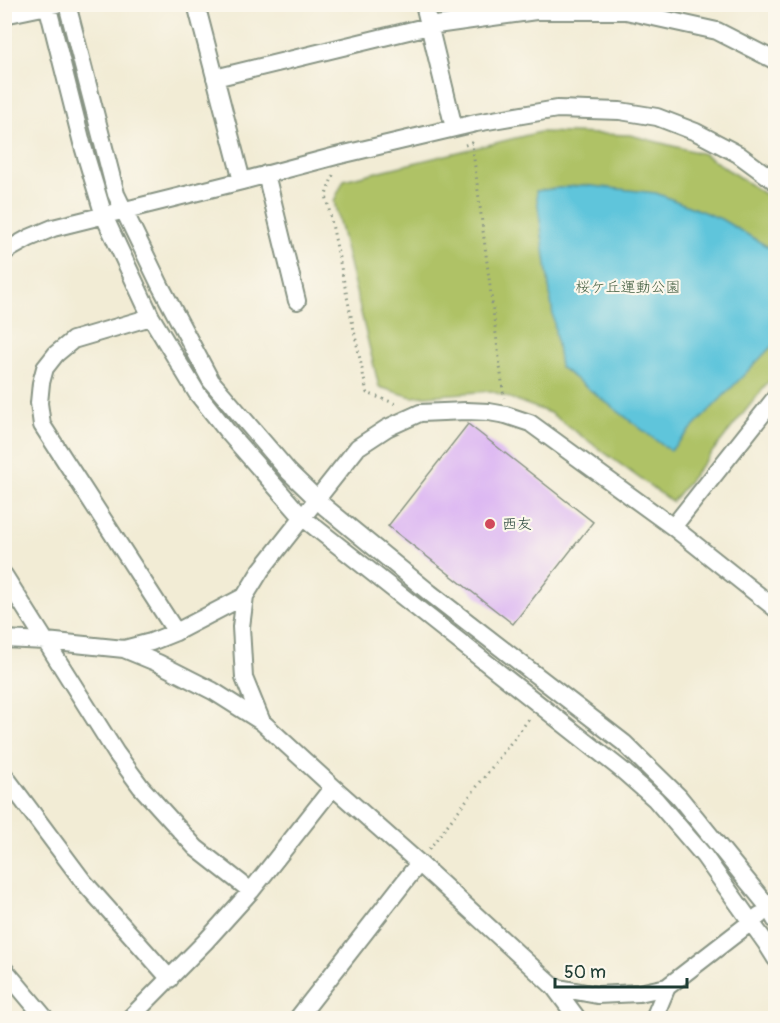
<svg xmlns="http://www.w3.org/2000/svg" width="780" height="1023" font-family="Pangolin,'Klee One',sans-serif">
	<rect width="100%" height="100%" fill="#fbf7ec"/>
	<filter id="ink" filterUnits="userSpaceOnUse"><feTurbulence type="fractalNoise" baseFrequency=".0167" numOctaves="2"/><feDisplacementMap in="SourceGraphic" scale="12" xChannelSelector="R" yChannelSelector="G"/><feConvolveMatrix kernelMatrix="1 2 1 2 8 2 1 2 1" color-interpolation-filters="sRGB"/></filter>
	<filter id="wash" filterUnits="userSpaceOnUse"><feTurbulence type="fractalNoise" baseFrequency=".008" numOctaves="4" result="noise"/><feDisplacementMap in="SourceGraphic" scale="24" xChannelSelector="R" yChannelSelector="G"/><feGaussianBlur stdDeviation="1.35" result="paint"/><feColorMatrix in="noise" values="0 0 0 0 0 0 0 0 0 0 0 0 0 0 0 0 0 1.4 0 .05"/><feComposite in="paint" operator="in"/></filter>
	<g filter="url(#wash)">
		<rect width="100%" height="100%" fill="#f2ecd5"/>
		<path fill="#afc266" stroke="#67804d" stroke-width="1.5" d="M540,132L630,135L704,154L775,201V374L672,502L550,413L491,391L412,397L379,387L334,201L344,180Z"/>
		<path fill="#5fc5db" stroke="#3f8188" stroke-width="1.5" d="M583,185L656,193L721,219L775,251V343L670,451L560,367L536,191Z"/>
		<g id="blocks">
			<path fill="#d9b0f3" d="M468,424L593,522L513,624L388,526Z"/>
		</g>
	</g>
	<g filter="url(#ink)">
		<use href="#blocks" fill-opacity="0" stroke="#889484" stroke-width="1.5"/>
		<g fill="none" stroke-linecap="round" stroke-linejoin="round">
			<g stroke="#889484" stroke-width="20">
				<path id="minor" d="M47,4L82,143L104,216L151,317L197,393L227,431L302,517L622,770L655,799L704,856L766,943L776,959
					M67,4L116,194L161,287L211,381L289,472L325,507L430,593L624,743L679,797L766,904L776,921
					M196,4L242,181
					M424,4L454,128
					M4,15L57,4
					M215,78L429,26L536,11H626L717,31L776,61
					M266,174L297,301
					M4,252L29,238L53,228L242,181L336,156L476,123L557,109L620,111L657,117L696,132L738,154L776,182
					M151,317L73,340L56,354L45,368L41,383L39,403L42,425L176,632
					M673,527L776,397
					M4,575L116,753L141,787L196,848L251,891
					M4,639L46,641L124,649L158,663L213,691L262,722L333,787L419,863L554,987L597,995L639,993L667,987L760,915
					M124,649L151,642L176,632L245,596
					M262,722L244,678L241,627L245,596L261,570L358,447L387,428L420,413L466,411L489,412L506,415L530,423L673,527L776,609
					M4,775L83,881L170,979
					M4,969L45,1018
					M554,987L577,1018
					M130,1018L205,942L251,891L333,787
					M298,1018L419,863
					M654,1018L667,987"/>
			</g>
			<path stroke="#889484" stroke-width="3" stroke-dasharray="1.5 4.5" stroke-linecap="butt" d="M465,145L472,143L504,398
				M333,175L326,195L367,393L399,405
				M429,849L529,719"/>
			<use href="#minor" stroke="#fff" stroke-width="16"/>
		</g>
	</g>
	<circle fill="#d1495b" stroke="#fbf7ec" stroke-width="2" cx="490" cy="524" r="6"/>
	<g text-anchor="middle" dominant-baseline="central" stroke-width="4.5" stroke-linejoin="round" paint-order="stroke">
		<g font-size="15" fill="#435e40" stroke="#fbf7ec">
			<text x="628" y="287">桜ケ丘運動公園</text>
		</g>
		<g font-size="15" fill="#1f3d34" stroke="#fbf7ec" text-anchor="start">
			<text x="502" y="524">西友</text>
		</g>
	</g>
	<rect width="780" height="1023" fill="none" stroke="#fbf7ec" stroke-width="24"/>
	<path d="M555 978v9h132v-9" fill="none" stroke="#1f3d34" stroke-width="3"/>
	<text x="564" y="978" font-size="18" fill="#1f3d34" stroke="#fbf7ec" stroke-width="4.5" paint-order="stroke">50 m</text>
</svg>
